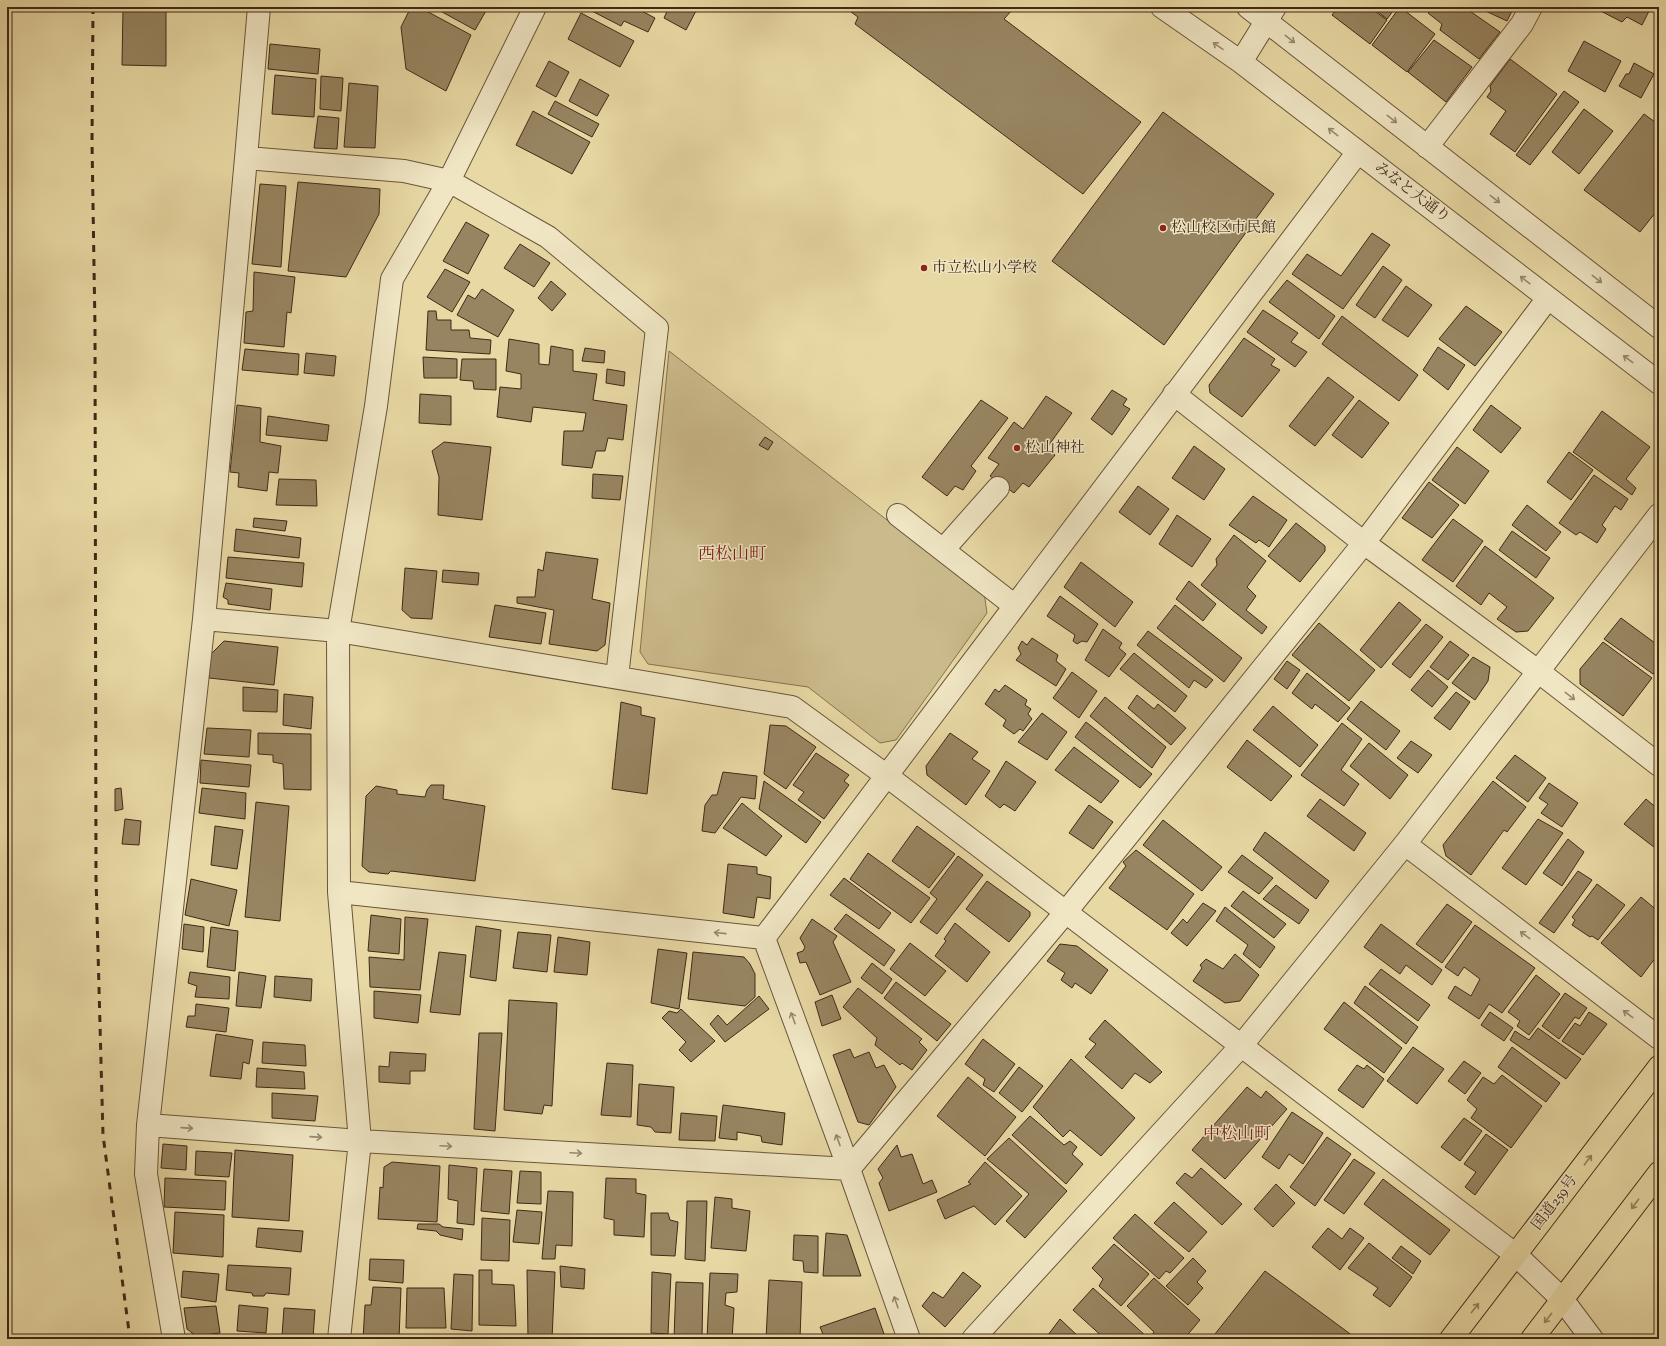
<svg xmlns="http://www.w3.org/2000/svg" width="1666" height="1346" font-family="'Sorts Mill Goudy','Noto Serif JP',serif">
	<rect width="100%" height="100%" fill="#e8d9a4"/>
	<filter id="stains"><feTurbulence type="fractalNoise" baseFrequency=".005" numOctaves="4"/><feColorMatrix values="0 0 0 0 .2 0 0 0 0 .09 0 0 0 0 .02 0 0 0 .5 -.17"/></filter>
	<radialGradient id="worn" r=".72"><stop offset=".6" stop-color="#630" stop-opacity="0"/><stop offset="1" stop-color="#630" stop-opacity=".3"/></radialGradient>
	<path fill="#cbbb8c" stroke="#867252" d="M669,351L887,520L984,592L987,613L896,740L880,743L808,687L648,664L640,652Z"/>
	<path fill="#978561" stroke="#402918" d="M123,7H166V66L122,65Z
		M411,7H419L471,35L446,91L406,69L401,27Z
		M433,7H483L487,9L475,30Z
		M584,7H634L655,18L648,32L624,21L621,26Z
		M669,7H698L686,30L664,18Z
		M844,7H1009L1012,10L1004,19L1141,122L1083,194L855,24L858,17Z
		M1338,7H1369L1387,20L1370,44L1332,15Z
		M1372,7H1396L1387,19Z
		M1400,7L1435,34L1407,72L1372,45Z
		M1432,7H1464L1500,32L1479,59L1440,30L1442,24L1428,13Z
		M1477,7H1514L1507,21Z
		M1593,7H1651L1642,25L1627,17L1622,22Z
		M581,13L634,41L620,67L568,39Z
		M1434,40L1472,67L1446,102L1408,72Z
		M1584,41L1621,61L1605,92L1568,71Z
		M270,44L320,49L318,74L268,69Z
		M1510,59L1557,94L1515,152L1490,134L1506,111L1487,97L1491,91L1490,86Z
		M549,61L569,72L556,97L536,86Z
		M1634,63L1654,74L1641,98L1619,86L1626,74H1629Z
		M275,75L316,79L314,117L272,114Z
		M321,76L343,78L341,111L320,109Z
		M580,79L609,95L597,116L569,101Z
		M349,83L378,86L375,148L344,147Z
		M1564,91L1579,102L1530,165L1516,155Z
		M555,101L599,124L592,137L548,114Z
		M1584,109L1613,131L1579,174L1552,152Z
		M533,111L590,142L572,174L516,145Z
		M1163,112L1274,194L1164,345L1052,261Z
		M1644,114L1659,125V208L1640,232L1584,190Z
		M318,116L339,118L337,149L314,148Z
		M298,182L380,189L379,214L346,277L288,271Z
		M260,184L286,186L281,267L252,264Z
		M466,222L489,235L468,274L443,261Z
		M1372,233L1390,245L1343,309L1292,274L1307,254L1341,276Z
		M520,244L550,263L534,287L504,268Z
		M1383,266L1402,280L1375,318L1356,305Z
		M445,269L470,282L452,312L427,297Z
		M254,272L295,277L291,313L287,312L284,347L244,343L246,312L253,311Z
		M1287,280L1335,316L1319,339L1269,302Z
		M551,281L566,294L552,311L538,298Z
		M1406,286L1432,305L1408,337L1382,320Z
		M482,289L514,310L498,337L457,315L468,295L475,299Z
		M1466,306L1502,332L1475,366L1439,339Z
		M1263,310L1298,333L1291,342L1307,352L1295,367L1247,332Z
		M428,311H436L437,320H451V330H469L470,338L491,340L490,354L426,350Z
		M1342,316L1418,375L1399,401L1322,344Z
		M1244,338L1275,359L1271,365L1280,370L1242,417L1210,393L1209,385Z
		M509,339L539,344V364L549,365L551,346L573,350V371L597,374L593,400L627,405L623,440L608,438L605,451H596L592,468L562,465L564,431H583L586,413L533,407L531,422L497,417L500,387L521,389V374L506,371Z
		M1438,347L1465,365L1448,390L1423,370Z
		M585,348L605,351L604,363L582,361Z
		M245,349L299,354L298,375L242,370Z
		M306,353L336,356L334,376L304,373Z
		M423,357L457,359V378H424Z
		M462,359H496V390L474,389L473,381L460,380Z
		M607,369L625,372L624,386L606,383Z
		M1328,377L1354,397L1315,446L1289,426Z
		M1112,390L1127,399L1123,405L1130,409L1112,435L1091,419Z
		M420,394L451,396V425L419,423Z
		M1046,396L1072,413L1046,449L1055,455L1029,487L1023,483L1014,493L990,476L999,464L988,458L1014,422L1023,429Z
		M981,400L1008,418L971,466L976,471L963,490L955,486L947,496L922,477Z
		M1359,400L1389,423L1362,458L1332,435Z
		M237,405L261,408L260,442L281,446L278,473L269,472L267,491L238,487L239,473L230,472Z
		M1491,405L1521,428L1501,453L1473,430Z
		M1602,411L1650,447L1626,479L1636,488L1632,495L1573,452Z
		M268,416L329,425L327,441L266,435Z
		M765,437L773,442L768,450L759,445Z
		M444,442L491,447L482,520L438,515L439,477L432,451Z
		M1194,446L1225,469L1204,500L1172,478Z
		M1457,447L1489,471L1465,504L1432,480Z
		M1569,452L1593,470L1571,500L1547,482Z
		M593,474L623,476L620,500L592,498Z
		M1594,475L1628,499L1621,510L1615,506L1602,525L1606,529L1597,543L1580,532L1576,535L1559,523Z
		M279,479L316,480L317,506L276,505Z
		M1429,482L1459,505L1432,538L1402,518Z
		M1138,486L1169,509L1150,535L1119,512Z
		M1253,496L1287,520L1269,547L1259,540L1256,543L1229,525Z
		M1527,505L1561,532L1546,551L1512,525Z
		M1177,515L1211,539L1192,567L1159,544Z
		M254,518L287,521L285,531L253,527Z
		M1453,519L1483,541L1453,582L1422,560Z
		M1296,523L1325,546V551L1300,582L1268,556Z
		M236,529L301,538L299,558L234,551Z
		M1512,531L1550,558L1536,578L1499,550Z
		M1234,535L1266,561L1247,587L1256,596L1246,610L1267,627L1262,634L1201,585L1217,565L1216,559Z
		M1485,546L1554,598L1528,631L1516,632L1497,619L1507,607L1489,593L1481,605L1456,586Z
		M546,552L598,559L592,599L610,603L605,645L597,651L549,644L554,610L517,603V597H535L538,569L543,571Z
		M228,557L304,563L302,587L226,578Z
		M1081,562L1133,602L1115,627L1064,587Z
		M1659,567V577L1654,573Z
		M405,568L437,571L432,619L411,618L402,610Z
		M443,570L479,573L478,585L442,582Z
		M1189,581L1216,604L1203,621L1176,599Z
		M226,583L272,589L270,610L228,604V600L223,597Z
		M1060,596L1098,624L1087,642L1082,641L1077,644L1073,641L1075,635L1047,616Z
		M1399,602L1421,620L1381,668L1360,650Z
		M495,605L546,613L541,644L489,637Z
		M1175,605L1242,658L1224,682L1157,628Z
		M1621,618L1659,646V667L1653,674L1604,639Z
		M1319,623L1375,670L1349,701L1292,655Z
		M1426,624L1443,637L1410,678L1392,664Z
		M1103,629L1122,643L1119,648L1126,654L1109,677L1085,660Z
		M1148,631L1213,680L1206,688L1194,680L1189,688L1137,645Z
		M1032,638L1058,655L1056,661L1066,669L1056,686L1016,660L1021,654L1018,648L1022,641L1027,645Z
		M224,641L278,647L274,685L209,678L210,655Z
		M1450,641L1469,655L1448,680L1430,667Z
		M1603,642L1652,678L1623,716L1580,684V669Z
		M1134,653L1187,696L1175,712L1120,669Z
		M1473,657L1490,667L1488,681L1475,700L1452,683Z
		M1287,661L1300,670L1287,689L1274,679Z
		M1428,670L1448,687L1432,707L1411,690Z
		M1072,672L1097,691L1079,718L1053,698Z
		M1307,673L1350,708L1338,722L1315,704L1312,709L1292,693Z
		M1005,685L1027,700L1025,705L1031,709L1028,714L1032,719L1023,731L1020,729L1014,734L1003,726L1006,720L985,704L995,689L999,692Z
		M243,687L278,690L277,712L243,711Z
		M1456,692L1470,702L1450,730L1434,718Z
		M284,694L313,697L311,729L283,725Z
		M1137,695L1154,709L1158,704L1186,728L1171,745L1128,708Z
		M1105,697L1166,747L1152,768L1090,716Z
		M1361,701L1400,731L1386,750L1347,719Z
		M621,702L641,707V715L655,718L647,794L612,789Z
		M1273,706L1318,745L1300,767L1253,730Z
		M1042,713L1067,732L1047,760L1018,742Z
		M1086,722L1152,774L1140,788L1075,737Z
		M1342,723L1362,739L1341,770L1359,784L1344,806L1301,775Z
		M770,725L786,726L816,747L786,789L764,774Z
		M207,728L251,730L249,757L204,754Z
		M258,733L311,734V790L284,789L283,764L273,762V755L258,754Z
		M950,733L978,752L972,759L990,771L966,805L927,775L926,766Z
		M1247,740L1292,776L1271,801L1227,767Z
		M1411,741L1432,755L1418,773L1397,758Z
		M1369,743L1408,775L1390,799L1350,766Z
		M1074,747L1119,781L1101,803L1055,770Z
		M816,753L849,775L844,781L849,785L824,819L798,800L804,792L793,785Z
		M1515,755L1546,778L1528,802L1496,778Z
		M201,760L251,765L249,787L200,783Z
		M1006,761L1036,782L1015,811L1004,804L1000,808L985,796Z
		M723,772L757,776L755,799L741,797L715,833L702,831L705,805L712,795H717Z
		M764,781L821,822L806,843L759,809Z
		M1493,781L1526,807L1507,832L1504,830L1471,875L1446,856L1443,845Z
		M1549,783L1578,803L1562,827L1541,813L1548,804L1539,798Z
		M431,785H444L443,799L485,806L475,881L391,871L388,874L369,872L362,866L366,796L376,786L397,790V794L425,797L427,790Z
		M121,788L123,809L115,811V789Z
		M202,788L246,793L245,819L199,813Z
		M1320,799L1366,833L1354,851L1307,816Z
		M1646,799L1659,810V851L1624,824Z
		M256,802L289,806L280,921L245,917Z
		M742,803L782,836L766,856L723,828Z
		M1089,805L1113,822L1093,849L1069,833Z
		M125,819L141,821L139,845L122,844Z
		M1538,819L1563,833L1526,885L1502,868Z
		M1163,820L1222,867L1202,891L1143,845Z
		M215,826L243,830L237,869L211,865Z
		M917,826L955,854L929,888L892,861Z
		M1265,832L1329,881L1316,899L1253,850Z
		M1568,839L1584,852L1562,886L1543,873Z
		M1136,850L1194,894L1167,930L1109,888L1126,866L1123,862Z
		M868,853L930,898L911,923L850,879Z
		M1242,855L1273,878L1259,894L1228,872Z
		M958,856L983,875L937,934L920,922L937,899L930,893Z
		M728,864L757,867V874L771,877L770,899L757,897L754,918L723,913Z
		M1578,871L1592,880L1554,933L1539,923Z
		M844,878L891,913L879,929L830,895Z
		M191,879L237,890L229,926L185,915Z
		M987,881L1030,912V916L1009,942L966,909Z
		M1597,884L1625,905L1598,940L1592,936L1590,937L1572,925L1575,920L1572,917Z
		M1276,885L1309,910L1299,924L1263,899Z
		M1243,891L1286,924L1274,938L1231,906Z
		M1641,897L1659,912V953L1641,977L1601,943Z
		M1203,903L1216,911L1187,946L1171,933L1183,919L1187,923Z
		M1447,904L1472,922L1442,963L1416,944Z
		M1225,907L1275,947L1260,968L1243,954L1248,945L1216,921Z
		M846,914L895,950L884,966L834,929Z
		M371,915L401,919L399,954L368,951Z
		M405,917L428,919L420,990L370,987L369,957L404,960Z
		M812,919L837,936L833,942L851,982L820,995L806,962L800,963L797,953L803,951L805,947L800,938Z
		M955,923L990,952L967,982L935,956L946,941L944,939Z
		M184,924L204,927L203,952L182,949Z
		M1381,924L1442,970L1432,985L1406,965L1400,974L1364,947Z
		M1475,925L1535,968L1502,1013L1489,1004L1479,1019L1448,998L1455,986L1471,996L1480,979L1464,967L1458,976L1445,967Z
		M476,926L501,930L496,981L470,977Z
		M211,927L238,931L235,971L207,967Z
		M518,932L551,935L547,972L513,968Z
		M558,937L590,942L587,975L554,972Z
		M910,943L946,971L925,996L890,969Z
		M1060,944L1077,946L1108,970L1091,994L1075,983L1072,988L1061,980L1065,973L1047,961Z
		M658,949L687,953L679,1009L651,1003Z
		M439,952L466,955L460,1015L430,1012Z
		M693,952L744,957L750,964L755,974V997L745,1006L688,999Z
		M1235,954L1259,975L1240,1001L1225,1003L1193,981L1202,968L1200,965L1206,959L1223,969Z
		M872,963L892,979L882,994L861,978Z
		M1381,969L1430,1005L1418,1021L1369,984Z
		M190,972L230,977L229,999L195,997L197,986L188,983Z
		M239,972L266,976L261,1008L236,1006Z
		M1536,975L1560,994L1529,1035L1517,1026L1520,1021L1508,1012Z
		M275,976L312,979L311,1001L274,997Z
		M896,982L951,1024L937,1041L884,998Z
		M1365,986L1418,1027L1406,1044L1354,1003Z
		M858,988L922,1039L919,1042L927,1050L912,1070L902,1063L900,1065L875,1045L877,1038L843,1007Z
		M374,991L421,995L418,1023L374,1018Z
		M1565,993L1587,1008L1579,1019L1575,1017L1559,1039L1542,1026Z
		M832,995L841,1019L822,1026L815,1002Z
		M759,996L769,1009L725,1042L710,1024L718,1015L727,1025Z
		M509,1000L557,1003L552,1106L544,1105L542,1114L504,1110Z
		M1344,1002L1402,1048L1384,1073L1324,1029Z
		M196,1004L229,1008L226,1032L186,1027L188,1016H195Z
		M681,1009L715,1041L691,1062L679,1050L686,1042L662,1018L669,1011L677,1013Z
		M1490,1012L1513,1028L1504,1041L1481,1025Z
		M1589,1012L1607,1024L1583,1055L1562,1041L1575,1023L1580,1026Z
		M1105,1020L1162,1072L1150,1083L1135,1073L1122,1089L1085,1057L1096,1044L1089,1039Z
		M1538,1028L1581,1059L1566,1079L1510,1040L1515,1031L1529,1040Z
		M479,1033H502L495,1131L474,1129Z
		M216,1034L253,1040L249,1064L243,1062L241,1079L210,1076Z
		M983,1039L1015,1064L994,1092L983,1085L985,1079L965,1064Z
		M263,1042L305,1045L306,1066L262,1063Z
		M1413,1047L1444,1069L1417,1104L1387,1081Z
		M1512,1047L1560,1083L1546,1102L1498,1067Z
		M850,1049L854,1058L869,1052L876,1068L884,1065L896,1087L869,1125L858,1122L833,1055Z
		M390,1052L426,1054L425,1071H410V1084L379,1082V1066L389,1067Z
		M1071,1059L1135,1118L1101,1156L1070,1130L1063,1137L1033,1107Z
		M1464,1061L1481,1073L1465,1094L1448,1081Z
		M607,1063L633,1065L631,1117L601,1115Z
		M1357,1065L1364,1069L1367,1065L1384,1079L1363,1108L1338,1090Z
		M1019,1067L1043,1086L1022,1112L999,1093Z
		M257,1068L304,1072L305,1089L256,1087Z
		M1502,1075L1542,1106L1511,1148L1471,1118L1477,1109L1467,1100L1483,1077L1494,1084Z
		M968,1077L1016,1117L985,1156L937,1116Z
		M639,1084L674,1087L671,1133L655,1132L651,1127L637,1125Z
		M1247,1087L1261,1098L1266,1091L1287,1109L1225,1179L1192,1150Z
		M272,1093L318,1096L315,1121L272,1118Z
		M723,1105L785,1113L782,1145L762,1142L761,1136L737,1132V1140L719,1138Z
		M1292,1112L1323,1133L1303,1164L1289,1154L1279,1169L1262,1157Z
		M681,1113L717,1116L715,1141L679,1140Z
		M1030,1116L1064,1145L1070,1141L1077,1147L1072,1154L1083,1164L1066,1184L1012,1135Z
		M1464,1118L1482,1131L1460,1161L1441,1147Z
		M1486,1134L1508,1150L1475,1195L1465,1187L1476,1172L1464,1164Z
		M1327,1137L1351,1154L1315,1206L1290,1187Z
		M1009,1138L1067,1191L1025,1238L1006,1221L1029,1194L987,1159Z
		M163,1144L187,1146L186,1170L161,1168Z
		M897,1145L901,1157L912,1154L923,1184L932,1180L937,1192L889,1211L879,1183L883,1178L878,1169Z
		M235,1150L293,1155L289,1221L232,1217Z
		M196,1151L232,1153L229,1177L195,1175Z
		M1354,1159L1375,1173L1344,1214L1324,1200Z
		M392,1162L440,1166L437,1222L378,1219L380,1187L383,1188L384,1167Z
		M985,1162L1022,1196L995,1225L974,1206L945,1219L937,1200L971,1184L968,1182Z
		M449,1165L477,1168L474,1225L457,1223L458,1201L448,1199Z
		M1201,1168L1242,1204L1222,1225L1176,1183L1185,1173L1192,1178Z
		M484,1169L512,1171L509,1214L481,1211Z
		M520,1171L541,1172V1204L517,1203Z
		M165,1178L226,1181L225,1210L164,1207Z
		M606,1178L636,1179V1193L646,1195L644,1237L614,1235V1220L604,1218Z
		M1383,1179L1450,1230L1430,1255L1364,1204Z
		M1276,1184L1295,1203L1273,1227L1254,1209Z
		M548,1191L573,1192L572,1246L556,1245L555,1259H542Z
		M715,1197L732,1199V1208L750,1211L746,1251L711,1248Z
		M687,1201H707L705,1261L685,1259Z
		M1174,1202L1207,1232L1189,1252L1154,1223Z
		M517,1210L542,1212L539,1244L513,1242Z
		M175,1212L224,1215L223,1257L173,1253Z
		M651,1213H668L670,1220L678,1222L675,1256L651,1255Z
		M1135,1214L1184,1258L1170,1273L1166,1271L1159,1279L1113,1238Z
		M482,1218L510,1220L509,1261L481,1260Z
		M418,1224H439L443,1227L463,1229L462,1240L440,1235L436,1231L417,1229Z
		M258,1228L303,1231L301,1252L256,1247Z
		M1328,1228L1342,1239L1350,1228L1364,1238L1340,1270L1312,1247Z
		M826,1233L847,1235L861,1276H823Z
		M794,1235L818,1236V1273L804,1272L803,1261L793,1260Z
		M1369,1243L1412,1277L1390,1307L1373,1295L1378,1288L1348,1268Z
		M1114,1244L1149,1274L1121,1306L1099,1286L1103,1279L1092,1268Z
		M1401,1246L1421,1261L1413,1274L1392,1258Z
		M1193,1258L1206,1271L1197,1282L1203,1288L1188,1305L1166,1286Z
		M370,1259L404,1260L403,1283L369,1280Z
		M228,1265L291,1268L289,1295L266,1293L264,1296H253L252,1293L226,1290Z
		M560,1266L585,1269L584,1289L561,1287Z
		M479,1270H492V1284L514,1285L516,1326L479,1325Z
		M527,1270L555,1272L552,1339H528Z
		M183,1271L219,1274L216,1302L181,1297Z
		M1265,1271L1357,1339H1211Z
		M652,1272L671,1274L668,1334L651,1333Z
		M963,1272L981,1286L945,1327L922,1306L933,1292L943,1298Z
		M710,1273L738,1274L737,1292L726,1293L725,1305L734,1308L732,1339H707Z
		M454,1274L473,1275L472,1331L451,1329Z
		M1154,1278L1200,1320L1184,1339H1155L1152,1336L1154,1332L1127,1306Z
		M769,1280L802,1282L800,1339H766Z
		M676,1282L703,1283L702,1339H674Z
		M373,1287L401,1288L399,1339H363L365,1305H371Z
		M407,1288H444L446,1328H406Z
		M1093,1288L1147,1337L1146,1339H1105L1073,1310Z
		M239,1305L268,1308L266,1333L237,1331Z
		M216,1306L220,1333L196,1336L187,1329L184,1308Z
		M284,1308L315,1310L313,1338L282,1336Z
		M875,1308L884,1334L869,1339H825L820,1327Z
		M1060,1319L1081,1339H1045Z"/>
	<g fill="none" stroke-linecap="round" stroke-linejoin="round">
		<g stroke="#6a553b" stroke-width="24">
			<path id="minor" d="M1162,7L1241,62L1659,383
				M1248,7L1659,327
				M1241,62L1275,7
				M1427,147L1522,24L1531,7
				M246,158L259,7
				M1174,394L1364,543L1539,672L1659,765
				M898,515L1015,606
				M943,550L998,488
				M204,619L338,631L792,707L887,776L1516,1255L1562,1299L1592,1339
				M1405,844L1659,1038
				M339,892L764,938L849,1169L909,1339
				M764,938L1358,152
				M148,1125L360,1141L849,1169L1065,913L1364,543L1548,298
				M174,1339L146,1174L148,1125L204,619L246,158L404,171L449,181L548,237L657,328L617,677
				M339,1339L360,1141L339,892L338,631L376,406L392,279L449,181L535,7
				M973,1339L1241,1046L1405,844L1659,515"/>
		</g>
		<g stroke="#402918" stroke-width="24">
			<path id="highway" d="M1451,1339L1659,1067
				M1532,1339L1659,1173"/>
		</g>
		<use href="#minor" stroke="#f0e6c4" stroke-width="22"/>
		<use href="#highway" stroke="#e8d9a4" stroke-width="22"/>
		<path stroke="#402918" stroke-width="3" stroke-dasharray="7 7" stroke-linecap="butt" d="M93,7L92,142L95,328L96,878L103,1135L130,1339"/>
	</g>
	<defs><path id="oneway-shaft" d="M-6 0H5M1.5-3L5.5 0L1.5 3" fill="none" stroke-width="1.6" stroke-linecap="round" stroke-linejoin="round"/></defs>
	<g stroke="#98886e">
		<use href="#oneway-shaft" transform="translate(1290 39) rotate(38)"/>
		<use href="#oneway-shaft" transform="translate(1218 46) rotate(-145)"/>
		<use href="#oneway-shaft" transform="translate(1392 119) rotate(38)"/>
		<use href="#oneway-shaft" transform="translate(1333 132) rotate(-142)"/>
		<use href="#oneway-shaft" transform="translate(1495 199) rotate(38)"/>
		<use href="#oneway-shaft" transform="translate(1597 279) rotate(38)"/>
		<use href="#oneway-shaft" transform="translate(1525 280) rotate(-142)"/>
		<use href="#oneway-shaft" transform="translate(1628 359) rotate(-143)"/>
		<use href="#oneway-shaft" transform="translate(1570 696) rotate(38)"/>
		<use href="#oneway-shaft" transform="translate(720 933) rotate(-174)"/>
		<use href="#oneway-shaft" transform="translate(1525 935) rotate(-143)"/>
		<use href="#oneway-shaft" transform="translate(1628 1014) rotate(-143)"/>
		<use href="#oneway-shaft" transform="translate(793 1018) rotate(-110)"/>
		<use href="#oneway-shaft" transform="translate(187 1128) rotate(4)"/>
		<use href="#oneway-shaft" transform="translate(316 1137) rotate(4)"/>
		<use href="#oneway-shaft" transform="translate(838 1140) rotate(-110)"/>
		<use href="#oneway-shaft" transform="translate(446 1146) rotate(3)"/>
		<use href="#oneway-shaft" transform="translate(576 1153) rotate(3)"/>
		<use href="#oneway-shaft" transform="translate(896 1302) rotate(-109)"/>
	</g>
	<g stroke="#94815e">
		<use href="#oneway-shaft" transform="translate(1588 1160) rotate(-53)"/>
		<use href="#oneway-shaft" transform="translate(1635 1204) rotate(127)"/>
		<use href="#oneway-shaft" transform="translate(1475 1308) rotate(-52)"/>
		<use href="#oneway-shaft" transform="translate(1548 1318) rotate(128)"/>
	</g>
	<g fill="#8f2418" stroke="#f0e6c4" stroke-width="1.5">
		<circle cx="1163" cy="228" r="4"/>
		<circle cx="924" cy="268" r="4"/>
		<circle cx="1017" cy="448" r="4"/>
	</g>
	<g text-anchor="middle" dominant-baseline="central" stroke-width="3" stroke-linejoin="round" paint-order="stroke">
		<g font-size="15" fill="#402918" stroke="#f0e6c4">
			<text transform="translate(1412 193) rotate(37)">みなと大通り</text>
			<text transform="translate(1555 1203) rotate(-53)">国道259号</text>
		</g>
		<g font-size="15" fill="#402918" stroke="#f0e6c4" text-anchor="start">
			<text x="1171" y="228">松山校区市民館</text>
			<text x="932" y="268">市立松山小学校</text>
			<text x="1025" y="448">松山神社</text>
		</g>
		<g font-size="17" fill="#7a1f14" stroke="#f0e6c4">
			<text x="732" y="555">西松山町</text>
			<text x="1237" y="1135">中松山町</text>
		</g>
	</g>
	<rect width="1666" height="1346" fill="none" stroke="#e8d9a4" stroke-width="24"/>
	<rect x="8" y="8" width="1650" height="1330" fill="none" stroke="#402918" stroke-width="2"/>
	<rect x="12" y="12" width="1642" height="1322" fill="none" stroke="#402918"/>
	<rect width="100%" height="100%" filter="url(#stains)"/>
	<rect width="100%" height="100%" fill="url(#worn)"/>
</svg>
